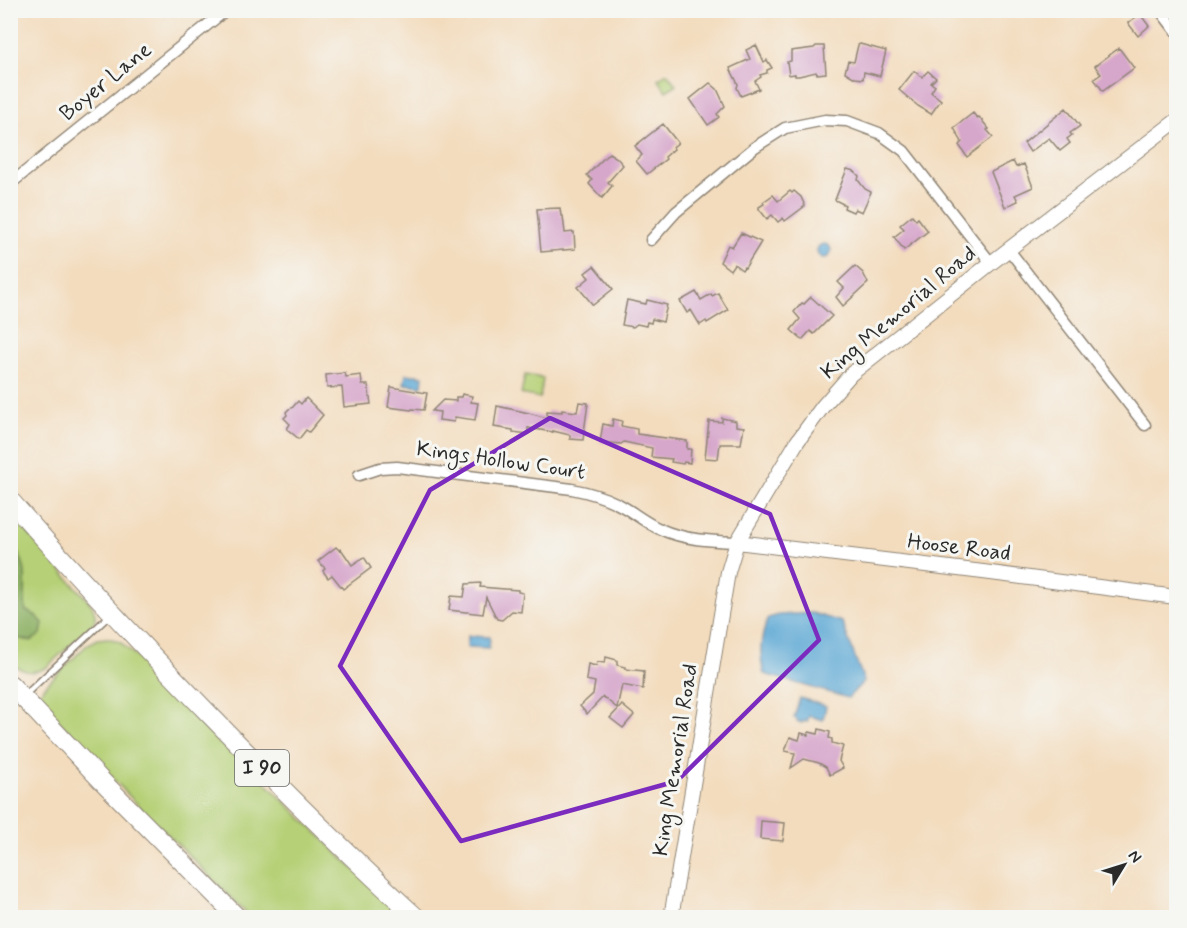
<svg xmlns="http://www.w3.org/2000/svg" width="1187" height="928" font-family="Mynerve,sans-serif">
	<rect width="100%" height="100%" fill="#f6f6f2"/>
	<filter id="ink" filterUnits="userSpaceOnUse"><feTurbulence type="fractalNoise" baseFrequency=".0167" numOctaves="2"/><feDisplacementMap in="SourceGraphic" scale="12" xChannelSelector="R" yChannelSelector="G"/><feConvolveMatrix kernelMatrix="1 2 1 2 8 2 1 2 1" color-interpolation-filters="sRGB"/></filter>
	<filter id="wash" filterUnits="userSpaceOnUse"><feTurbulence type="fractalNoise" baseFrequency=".008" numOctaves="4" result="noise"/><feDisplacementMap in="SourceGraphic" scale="24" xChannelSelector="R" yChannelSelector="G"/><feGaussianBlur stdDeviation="1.35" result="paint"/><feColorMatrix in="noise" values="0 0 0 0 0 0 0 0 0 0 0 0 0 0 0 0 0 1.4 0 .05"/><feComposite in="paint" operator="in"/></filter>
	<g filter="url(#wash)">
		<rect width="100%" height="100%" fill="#f3dcbd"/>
		<path fill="#b5d076" stroke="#707e50" stroke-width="1.5" d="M667,73L676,85L666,91L658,79Z
			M525,375L543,378L540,398L521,394Z
			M10,513L91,604C95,611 97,617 93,624L47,667C33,675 23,672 11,663Z
			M108,638L120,642L138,658L403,917H251L133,800L41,702L39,697L43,688L87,645L97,639Z"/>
		<path fill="#90b267" stroke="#5e6e49" stroke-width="1.5" d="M11,548C33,561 22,591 26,611L35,615L43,623L41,634L31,641L16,638L11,632Z"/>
		<path fill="#5ca7d4" stroke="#446980" stroke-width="1.5" d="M817 251a7 7 0 1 1 14 0a7 7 0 1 1-14 0Z
			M406,374L423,376L422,386L404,384Z
			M812,613L842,622L864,681L848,698L764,674C759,653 760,639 768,618L779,615Z
			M468,636L490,637L489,648L467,647Z
			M800,698L826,706L823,720L809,716L807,722L803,721L802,723L797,721V719L794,718Z"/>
		<g id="blocks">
			<path fill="#d6a6cb" d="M1140,14L1149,26L1138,36L1128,23Z
				M860,44L886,51L880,76L864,72L863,79L855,78L845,72L848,61L854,62L858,45Z
				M756,45L764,62L767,60L772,68L767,70V73L760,75L761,77L755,81L759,89L741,96L737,88L738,84L730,68L750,59L746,50Z
				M816,46H824L826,73L817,74L816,72L799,76H795V74L789,75L787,62L791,61V51L814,48Z
				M1119,48L1134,68L1103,91L1094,79L1101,74L1095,66Z
				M914,71L922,77L928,71L936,78L931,83L935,86L931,92L941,100L931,114L918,106L899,90Z
				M710,83L717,89L725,106L717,114L719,117L708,125L690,99Z
				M1066,108L1080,126L1070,133L1072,135L1067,139L1070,143L1060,151L1049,138L1030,152L1024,143Z
				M973,113L977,118L979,117L989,129L987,130L993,137L967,157L959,145L962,142L954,128Z
				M663,124L678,143L673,147L674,149L665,157L666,159L647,174L636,161L642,155L635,146Z
				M609,153L617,158L623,165L608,182L612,186L602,198L589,184L592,180L587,175Z
				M1013,161L1016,167L1024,164L1033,187L1015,195L1018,201L1005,207L991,172Z
				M847,169L854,171L859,176L858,180L865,189L871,192L862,212L855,209L853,212L844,208L845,205L835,200Z
				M790,191L792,193L794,191L801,197L805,206L785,221L783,218L778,222L772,215L767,219L759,209V207L764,204L763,202L773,195L778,201Z
				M560,208L561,216H563L565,233L574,232L575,249L541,252L537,209Z
				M912,215L916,220L918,218L928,231L904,250L894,237L904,229L900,225Z
				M741,233L761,242L745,268L744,267L742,270L734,264L730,270L720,262L728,245L732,247Z
				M594,266L613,289L593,305L578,287L589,278L585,273Z
				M855,266L863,273L868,283L843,306L836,297L844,288L838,282Z
				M696,292L701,300L711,294L712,296L718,293L728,310L707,323L706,321L700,325L691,310L687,313L680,301Z
				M811,297L832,316L814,334L810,331L802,340L791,330L800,319L794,312L802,303L804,304Z
				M627,300L646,304L647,300L667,305L663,322L652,319L651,323L647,322L646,326L637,324L633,327L622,325Z
				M345,373L346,377L361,375L362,385H368L371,404L344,407L342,387L327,388L326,375Z
				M391,387L427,393L424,410L412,409L411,410L388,407Z
				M462,394L472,396L471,402L478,403L475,420L455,417L454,422L439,420L440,412L432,411L443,400L456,401V397H461Z
				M306,398L323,415L309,432L306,430L299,439L287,429L290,424L284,418L287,415L286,412L289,409L292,408L298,401L301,404Z
				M579,402L588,403L583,440L570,439V435L553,431V432L528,428V434L513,432V430L494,427L497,406L529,413L547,418V411L562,412V410L577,412Z
				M722,418L736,421V426L744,427L741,444H720L718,459L705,458L709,421L722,422Z
				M613,419L622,421L621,426L637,429V434L687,441V449H691L690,463L684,462L683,464L671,462L672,459L651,457L652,448L624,442L621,444L600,442L603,424L612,426Z
				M336,547L339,550L341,549L352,565L364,557L371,568L343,589L332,575L328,578L323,571L325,568L318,561Z
				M481,583L480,587L518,590V592L523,593L521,612L512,611L502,620L497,619L486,597L483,614L449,610L451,596L464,597L466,584Z
				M606,657L617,660V665L625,667V669L644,671L643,689L622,685L617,708L603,697L587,714L580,706L593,694L595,682L586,680L588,664L596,666L597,662L605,663Z
				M622,705L634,715L623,728L610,718Z
				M819,729L830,732L829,738L832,739V743L843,746L839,761L843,768L830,775L826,767L819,763L804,759L791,768L795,753L785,751L790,737L799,740L801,733L808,735L809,732L818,734Z
				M761,821L785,823L783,841L760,839Z"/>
		</g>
	</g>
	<g filter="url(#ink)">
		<use href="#blocks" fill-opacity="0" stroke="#8f8474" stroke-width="1.5"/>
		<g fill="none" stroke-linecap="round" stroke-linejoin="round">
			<g stroke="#8f8474" stroke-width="8">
				<path id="lane" d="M25,695L110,615"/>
			</g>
			<g stroke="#8f8474" stroke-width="13">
				<path id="street" d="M1160,10L1176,31
					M10,184L226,10
					M651,240L676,212L755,147L785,128L825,120L847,121L879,133L904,151L991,263
					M1009,250L1145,425
					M359,475L380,468L397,467L572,489C587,492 602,496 616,503C631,510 644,522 660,529C684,540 711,541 737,542"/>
			</g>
			<g stroke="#8f8474" stroke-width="16">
				<path id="secondary" d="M737,542L983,572L1176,597
					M671,918L728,572L737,542L797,442L823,406L851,374L991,263L1176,121"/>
			</g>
			<g stroke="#8f8474" stroke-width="20">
				<path id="highway" d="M10,500C74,574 141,644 209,714C276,783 345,852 417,918
					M10,684L102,781L238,918"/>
			</g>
			<use href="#lane" stroke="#fff" stroke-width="5"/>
			<use href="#street" stroke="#fff" stroke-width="10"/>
			<use href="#secondary" stroke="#fff" stroke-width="14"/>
			<use href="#highway" stroke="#fff" stroke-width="18"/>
		</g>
	</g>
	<path fill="none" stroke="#7b2cbf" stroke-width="4.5" stroke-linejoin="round" d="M550,418L770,514L819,640L677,781L461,841L340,666L430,490Z"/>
	<g text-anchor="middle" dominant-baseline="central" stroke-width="6" stroke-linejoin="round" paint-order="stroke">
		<rect fill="#f6f6f2" stroke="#686867" stroke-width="1.5" x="235" y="750" width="54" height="36" rx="4.5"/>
		<g font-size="21" font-weight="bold" fill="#2b2b2b">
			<text x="262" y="768">I 90</text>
		</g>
		<g font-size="22" fill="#2b2b2b" stroke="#f6f6f2">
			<text transform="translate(106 82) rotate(-39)">Boyer Lane</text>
			<text transform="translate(899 313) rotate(-40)">King Memorial Road</text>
			<text transform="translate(501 461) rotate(8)">Kings Hollow Court</text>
			<text transform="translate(959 548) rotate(7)">Hoose Road</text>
			<text transform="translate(676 760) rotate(-81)">King Memorial Road</text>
		</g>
	</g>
	<rect width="1187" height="928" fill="none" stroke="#f6f6f2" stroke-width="36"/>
	<g transform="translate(1124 865) rotate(52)" stroke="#f6f6f2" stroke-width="4.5" paint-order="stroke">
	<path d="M0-4.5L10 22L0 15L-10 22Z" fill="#2b2b2b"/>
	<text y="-9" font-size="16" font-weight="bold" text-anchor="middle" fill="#2b2b2b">N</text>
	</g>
</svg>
